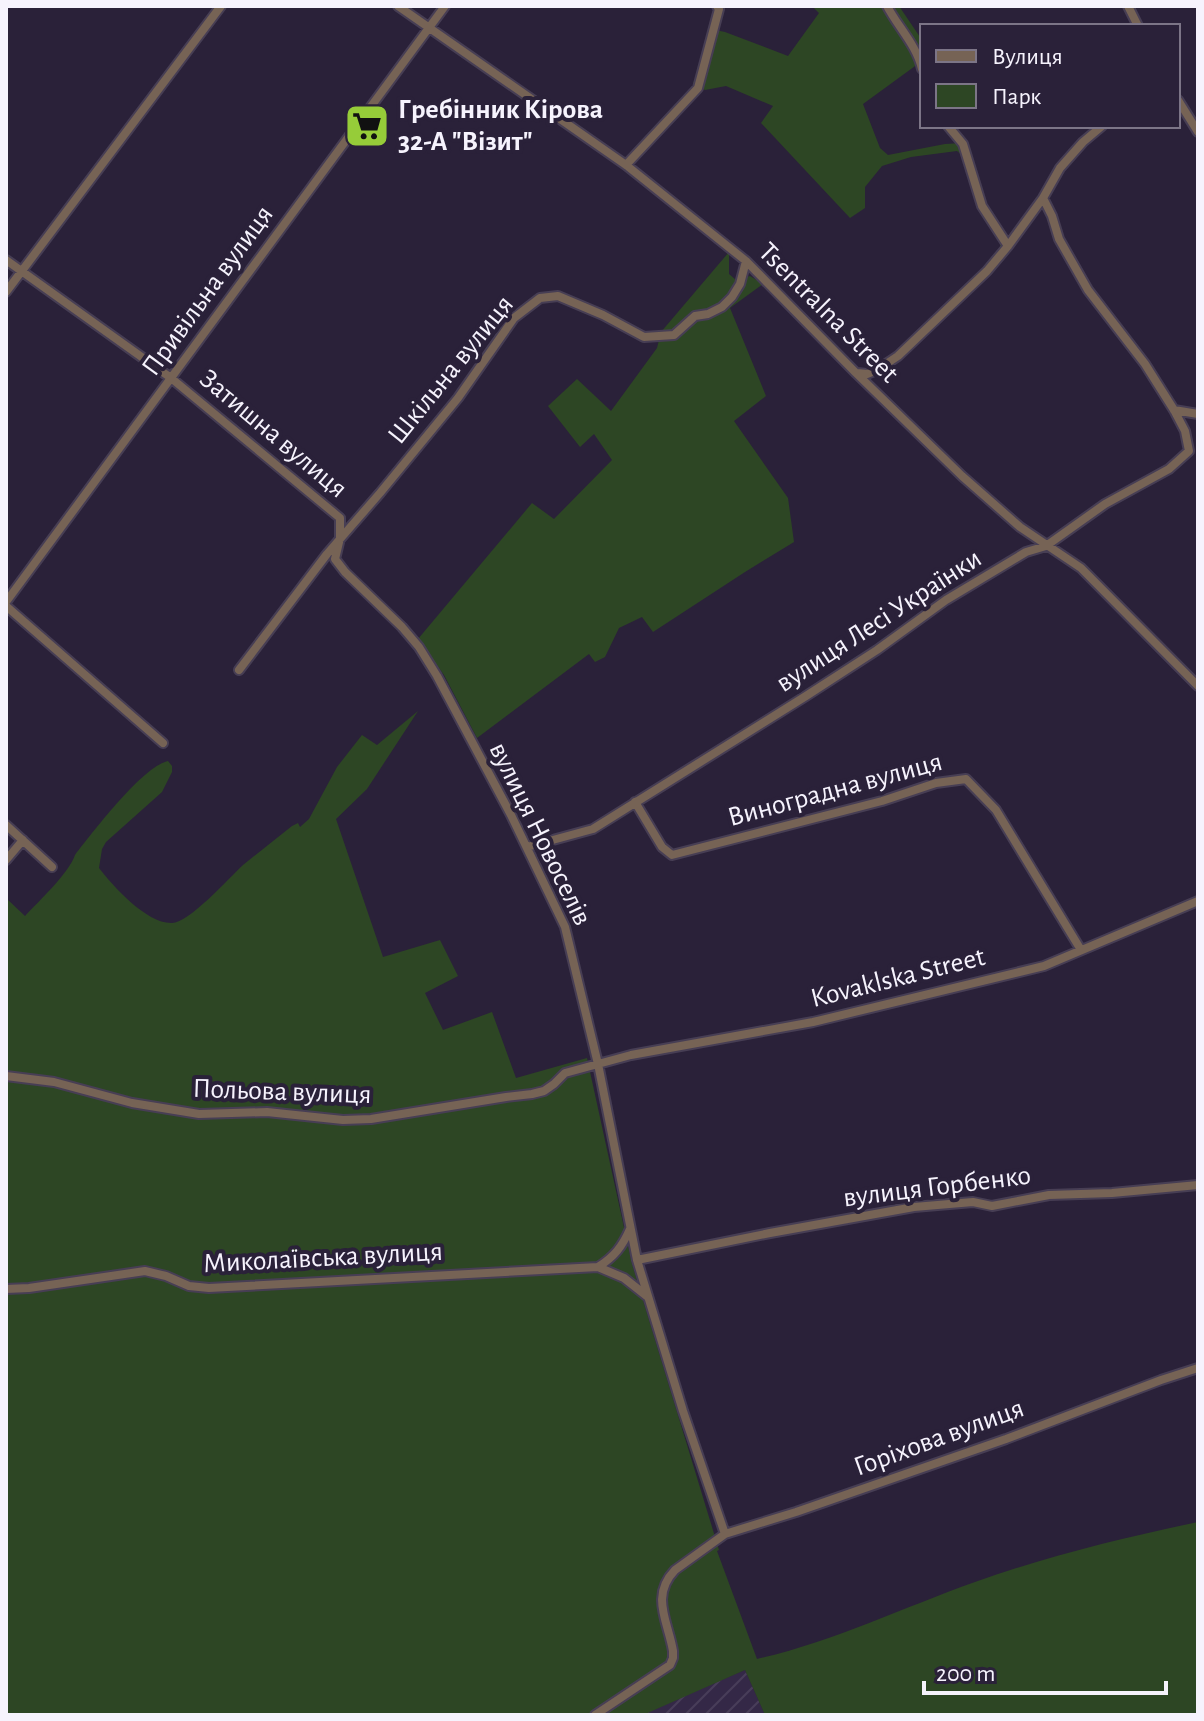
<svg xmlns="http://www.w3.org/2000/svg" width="1204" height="1721" font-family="'Alegreya Sans',sans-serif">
	<defs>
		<pattern id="industrial-furrows" width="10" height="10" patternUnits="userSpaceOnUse" patternTransform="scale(2)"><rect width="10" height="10" fill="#342847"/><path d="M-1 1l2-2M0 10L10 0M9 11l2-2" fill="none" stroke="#483d59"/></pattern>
	</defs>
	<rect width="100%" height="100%" fill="#2a2139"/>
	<path fill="url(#industrial-furrows)" d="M745,1670L765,1715H643L660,1706Z"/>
	<path fill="#2d4624" d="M812,6H899L922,40V61L863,104L880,148L888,155L945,144L963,143L989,211L1007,239L1000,247V241L962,155L957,151L911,157L882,166L865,187V208L850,218L761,123L773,106L726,86L705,90L693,83L698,73L710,29L725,32L788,56L819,13Z
		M729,252V274L736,280L750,276L763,284L730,308L766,396L734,421L788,498L794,542L745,572L653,632L642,617L619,628L605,657L595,662L589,654L477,738L444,675L418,639L532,503L554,519L612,460L594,434L580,447L548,406L577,379L611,411L657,348L661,332Z
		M418,711L367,789L336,819L383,957L440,940L458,976L425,993L443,1030L492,1012L516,1078L587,1058L632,1264L719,1550L717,1551L757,1659C832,1642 902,1608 975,1582C1048,1556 1122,1538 1198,1522V1715H765L745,1670L643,1715H6V898L25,916C39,901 69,873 75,855C93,832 142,767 168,761L172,766V772L162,792L106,842L102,849L99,868C113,886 147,924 172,923C189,923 229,878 243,865C259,852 276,839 292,826L298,823L300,827L309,819L337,767L362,735L377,745Z"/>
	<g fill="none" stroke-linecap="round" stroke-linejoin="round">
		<g stroke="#473e54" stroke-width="12">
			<path id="minor" d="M398,6L626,165L746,261L856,373L962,476L1020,527L1081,568L1198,686
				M887,6C898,27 917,46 922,69
				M1128,6L1138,26
				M1178,100L1198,132
				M948,126L963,144L982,206L1008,246
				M626,165L698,88L719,9L717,6
				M6,260L171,378L340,518V538L335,559L345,572L402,627L419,647L437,676L511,815L565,927L598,1064L637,1260L683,1411L725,1534
				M6,292L221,6
				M857,373L867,374L877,370L898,356L987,271L1008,246L1043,198L1060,168L1083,142L1102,126
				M1174,410L1198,414
				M6,602L445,6
				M6,606L163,743
				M239,670L327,554L380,493L458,398L514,318L540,298L558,296L603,315L644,337L674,335L695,316L708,314L722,307L732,297L740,284L746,261
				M635,802L662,847L672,855L882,801L936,783L966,779L996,810L1081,950
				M6,825L52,867
				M527,847L593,829L806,696L877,650L946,600L1026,552L1046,546L1105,504L1169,469L1189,451L1185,431L1174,410L1145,364L1088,290L1059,239L1052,216L1043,198
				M6,860L23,840
				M6,1076L54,1082L132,1103L199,1114L267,1112L343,1120L371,1119L506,1097L532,1094L544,1091L554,1084L565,1073L631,1055L813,1022L1044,966L1198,901
				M637,1260L770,1233L914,1207L973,1202L992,1206L1049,1195L1112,1193L1198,1185
				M598,1267C614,1257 622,1247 630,1229
				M6,1289L29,1288L145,1271L166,1276L189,1286L209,1288L598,1267L624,1278L648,1297
				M595,1715L670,1665L673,1658V1651C668,1621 650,1596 675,1570L725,1534L796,1512L1006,1439L1161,1380L1198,1368"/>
		</g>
		<use href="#minor" stroke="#766355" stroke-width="8"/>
	</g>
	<defs>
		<g id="supermarket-square" transform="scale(2.3)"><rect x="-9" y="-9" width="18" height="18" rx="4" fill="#96cc39" stroke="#2a2139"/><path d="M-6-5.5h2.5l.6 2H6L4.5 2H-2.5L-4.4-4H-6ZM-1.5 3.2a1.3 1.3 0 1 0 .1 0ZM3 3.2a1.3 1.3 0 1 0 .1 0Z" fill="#111"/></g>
	</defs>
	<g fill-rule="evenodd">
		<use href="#supermarket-square" x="367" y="126"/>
	</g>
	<g text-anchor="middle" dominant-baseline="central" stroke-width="8" stroke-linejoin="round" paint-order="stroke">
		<g font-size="28" font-weight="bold" fill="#f6f3fd" stroke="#2a2139" text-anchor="start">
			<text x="398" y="110">Гребінник Кірова<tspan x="398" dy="32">32-А "Візит"</tspan></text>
		</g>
		<g font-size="28" fill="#f6f3fd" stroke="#2a2139">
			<text transform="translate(208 291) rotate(-54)">Привільна вулиця</text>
			<text transform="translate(828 313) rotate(45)">Tsentralna Street</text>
			<text transform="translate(451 370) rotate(-51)">Шкільна вулиця</text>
			<text transform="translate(273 434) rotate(40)">Затишна вулиця</text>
			<text transform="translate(879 621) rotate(-33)">вулиця Лесі Українки</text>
			<text transform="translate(835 790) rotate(-15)">Виноградна вулиця</text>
			<text transform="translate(540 834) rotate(64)">вулиця Новоселів</text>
			<text transform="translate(898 978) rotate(-14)">Kovaklska Street</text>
			<text transform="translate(282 1092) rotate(2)">Польова вулиця</text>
			<text transform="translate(937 1187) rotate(-7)">вулиця Горбенко</text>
			<text transform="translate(323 1258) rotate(-3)">Миколаївська вулиця</text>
			<text transform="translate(939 1438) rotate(-20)">Горіхова вулиця</text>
		</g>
	</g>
	<rect width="1204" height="1721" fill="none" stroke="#f6f3fd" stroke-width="16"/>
	<rect x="920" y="24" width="260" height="104" fill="#2a2139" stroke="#7c7587" stroke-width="2"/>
	<rect x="936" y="50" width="40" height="12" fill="#766355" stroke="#7c7587" stroke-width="2"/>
	<text x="992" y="64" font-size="24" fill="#f6f3fd">Вулиця</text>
	<rect x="936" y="84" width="40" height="24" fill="#2d4624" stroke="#7c7587" stroke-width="2"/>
	<text x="992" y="104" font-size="24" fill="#f6f3fd">Парк</text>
	<path d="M924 1681v12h242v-12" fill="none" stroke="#f6f3fd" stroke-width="4"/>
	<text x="936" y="1681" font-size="24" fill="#f6f3fd" stroke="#2a2139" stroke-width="6" paint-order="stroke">200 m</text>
</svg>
